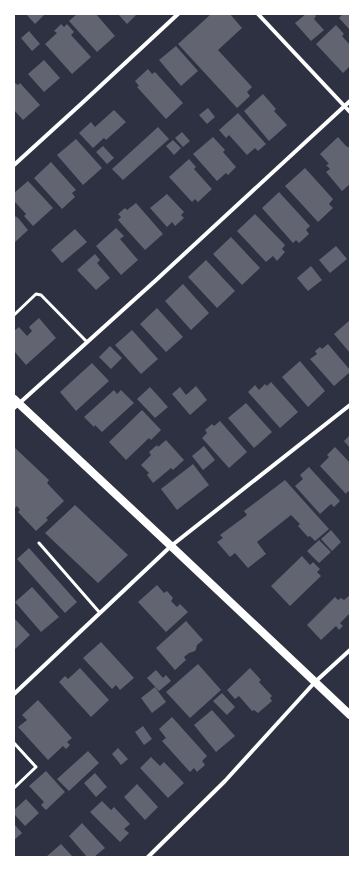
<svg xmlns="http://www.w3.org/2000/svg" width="364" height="871" font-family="Mulish,sans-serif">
	<rect width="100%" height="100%" fill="#2d3142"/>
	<path fill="#626471" d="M26,14H45L35,24Z
		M77,14H96L115,36L97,52L69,21Z
		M118,14H137L127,24Z
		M211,14H230L242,28L218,50L252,87L247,92L250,96L237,108L178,44Z
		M306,14H314L316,16L314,19L324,30L311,41L295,23Z
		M343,14H350V30L339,18Z
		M61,24L64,27L67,24L74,32L71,35L91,57L72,74L45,44L57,33L54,31Z
		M336,25L344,34L342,36L350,45V66L343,73L316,44Z
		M29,31L40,44L32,51L21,38Z
		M176,46L198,71L181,86L159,60Z
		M44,60L60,78L44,92L28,74Z
		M148,69L152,74L155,72L183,103L166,119L137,87L139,86L135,81Z
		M15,83L18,85L20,83L40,105L23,120L14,110V84Z
		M263,94L276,109L274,111L287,125L269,141L244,111Z
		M208,108L215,117L207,124L199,115Z
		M114,110L126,122L106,140L104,138L93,148L79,133L91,122L95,127Z
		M238,113L266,144L258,151L255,148L247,155L229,135L226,138L219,130Z
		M158,127L169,139L123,180L112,169Z
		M182,132L190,141L183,147L175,138Z
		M213,137L225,150L223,152L236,167L228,175L226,173L217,181L193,154Z
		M338,137L346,146L350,148V184L342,191L326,172L330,169L326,165L329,164L320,154Z
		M76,139L102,168L83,185L57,155Z
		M173,140L181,148L174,155L166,146Z
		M103,146L114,158L107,164L96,152Z
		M189,159L196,167L194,169L212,189L198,202L195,199L192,202L169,177Z
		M51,162L76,190L72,193L75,197L62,209L34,178Z
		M305,168L333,199L329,204L333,208L318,222L285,186Z
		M28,181L53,208L33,226L24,216L26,214L14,201V193Z
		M279,192L310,226L306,230L309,234L299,243L296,240L293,243L262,208Z
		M167,194L184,212L181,215L184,218L175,226L172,222L167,227L150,208Z
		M136,203L163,234L145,250L118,220L121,217L118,214L125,208L127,210Z
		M255,214L285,245L282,249L285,252L277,261L273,256L266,262L237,231Z
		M14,216L17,217L19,219L28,230L14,243Z
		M116,228L124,236L120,239L138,260L121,275L96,246Z
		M75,229L87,242L62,263L51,250Z
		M231,237L260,268L242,285L213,254Z
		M336,246L347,259L330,273L319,260Z
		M95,254L100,260L97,263L110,278L96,290L77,270Z
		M206,260L235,291L217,308L188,277Z
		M311,266L322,280L308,291L297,278Z
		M183,284L209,313L191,330L165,301Z
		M157,308L183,337L166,352L140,324Z
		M39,318L56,338L26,365L14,351V331L19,327L27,336L32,331L29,327Z
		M350,320V353L334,334Z
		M132,330L158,359L141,374L115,345Z
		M328,344L350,370V372L334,386L310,359L317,354L315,351L320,347L322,349Z
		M110,346L122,358L111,369L99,357Z
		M300,361L325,391L308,407L282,377Z
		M92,363L109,381L76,411L60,392Z
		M271,382L298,412L280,428L248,392L255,385L259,390L265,384L267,386Z
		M196,386L207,400L190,415L172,394L180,387L186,395Z
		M150,387L168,407L155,418L137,399Z
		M114,390L117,394L121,390L134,403L102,432L95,425L94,427L84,417Z
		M246,403L272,432L254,448L228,418Z
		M142,410L161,430L151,440L149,438L126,460L109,442Z
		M220,421L247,452L229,468L202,438L207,433L205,430L212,424L214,426Z
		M350,435V448L344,441Z
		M166,440L184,460L173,470L171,468L153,483L147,475L149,473L141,465L151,455L149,452L157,445L158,447Z
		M204,446L215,460L203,470L192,456Z
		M14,447L49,480L47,483L64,501L46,518L48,520L36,531L18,512L20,510L17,506L14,509Z
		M335,447L350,463V493L348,491L346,494L320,466L329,457L327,455Z
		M193,464L209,485L177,510L161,489Z
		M309,467L340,501L334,507L331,504L320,514L295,486L303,479L300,475Z
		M285,480L329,529L315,541L310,536L308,537L298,526L300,524L291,515L257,542L266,554L248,568L235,553L230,557L217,542L223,538L220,535L247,515L244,511Z
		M75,505L128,555L98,583L45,533Z
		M331,530L341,542L332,551L321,539Z
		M319,540L331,552L319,563L307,551Z
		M29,548L77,602L65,613L17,559Z
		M302,556L310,565L313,562L320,569L317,572L321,576L290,606L271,586Z
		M157,585L164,593L167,591L173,598L171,601L177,607L180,604L188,612L166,632L138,602Z
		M32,587L59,617L41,632L15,602Z
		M350,595V613L340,623L343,626L339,630L336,626L321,640L307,625L335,597L338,600L341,598L344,600Z
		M14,618L30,635L14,650Z
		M186,621L203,640L197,645L196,649L195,651L189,653L184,657L186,660L175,670L156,648Z
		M101,642L134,678L120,690L116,685L112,689L83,658Z
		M198,664L221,690L190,718L166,692Z
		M80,668L109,700L91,717L59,682L65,676L68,679Z
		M250,668L261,680L259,682L272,696L270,698L272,701L258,713L254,710L252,711L239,696L235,699L227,690Z
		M156,670L163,678L166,675L171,681L159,691L147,678Z
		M155,687L166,702L152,713L141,698Z
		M222,693L235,707L227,715L213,701Z
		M38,700L72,738L67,742L70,745L66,749L63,746L48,760L18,727L27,720L22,715Z
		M212,710L235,736L216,752L194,725Z
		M172,717L207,756L202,761L205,765L197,772L194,768L190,772L162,741L166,738L159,729Z
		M143,726L152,739L144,745L135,732Z
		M118,748L128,759L121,765L112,754Z
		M88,751L99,763L69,791L57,779Z
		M151,757L160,766L164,762L184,783L168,798L140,768Z
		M46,771L65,792L46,810L41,805L44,802L29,786Z
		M95,773L107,787L96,797L84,783Z
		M137,784L158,807L145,820L124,797Z
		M26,799L39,813L25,826L14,814V810Z
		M102,801L111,810L114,807L130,824L124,829L129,833L120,842L90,812Z
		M82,823L105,848L94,857H87L69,836Z
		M14,824L22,833L14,840Z
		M61,844L73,857H46Z"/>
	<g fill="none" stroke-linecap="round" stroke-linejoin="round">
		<path stroke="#fff" stroke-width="3" d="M14,315L36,294L41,295L87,342
			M39,543L100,613
			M14,743L36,767L14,788"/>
		<path stroke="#fff" stroke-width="4" d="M258,14L350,112
			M14,165L81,104L178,14
			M14,408L155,281L350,101
			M14,694L171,546L350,405
			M148,857L225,781L315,682L350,650"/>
		<path stroke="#fff" stroke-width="8" d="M14,399L171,546L350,715"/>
	</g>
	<rect width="364" height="871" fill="none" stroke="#ffffff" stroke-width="30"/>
</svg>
